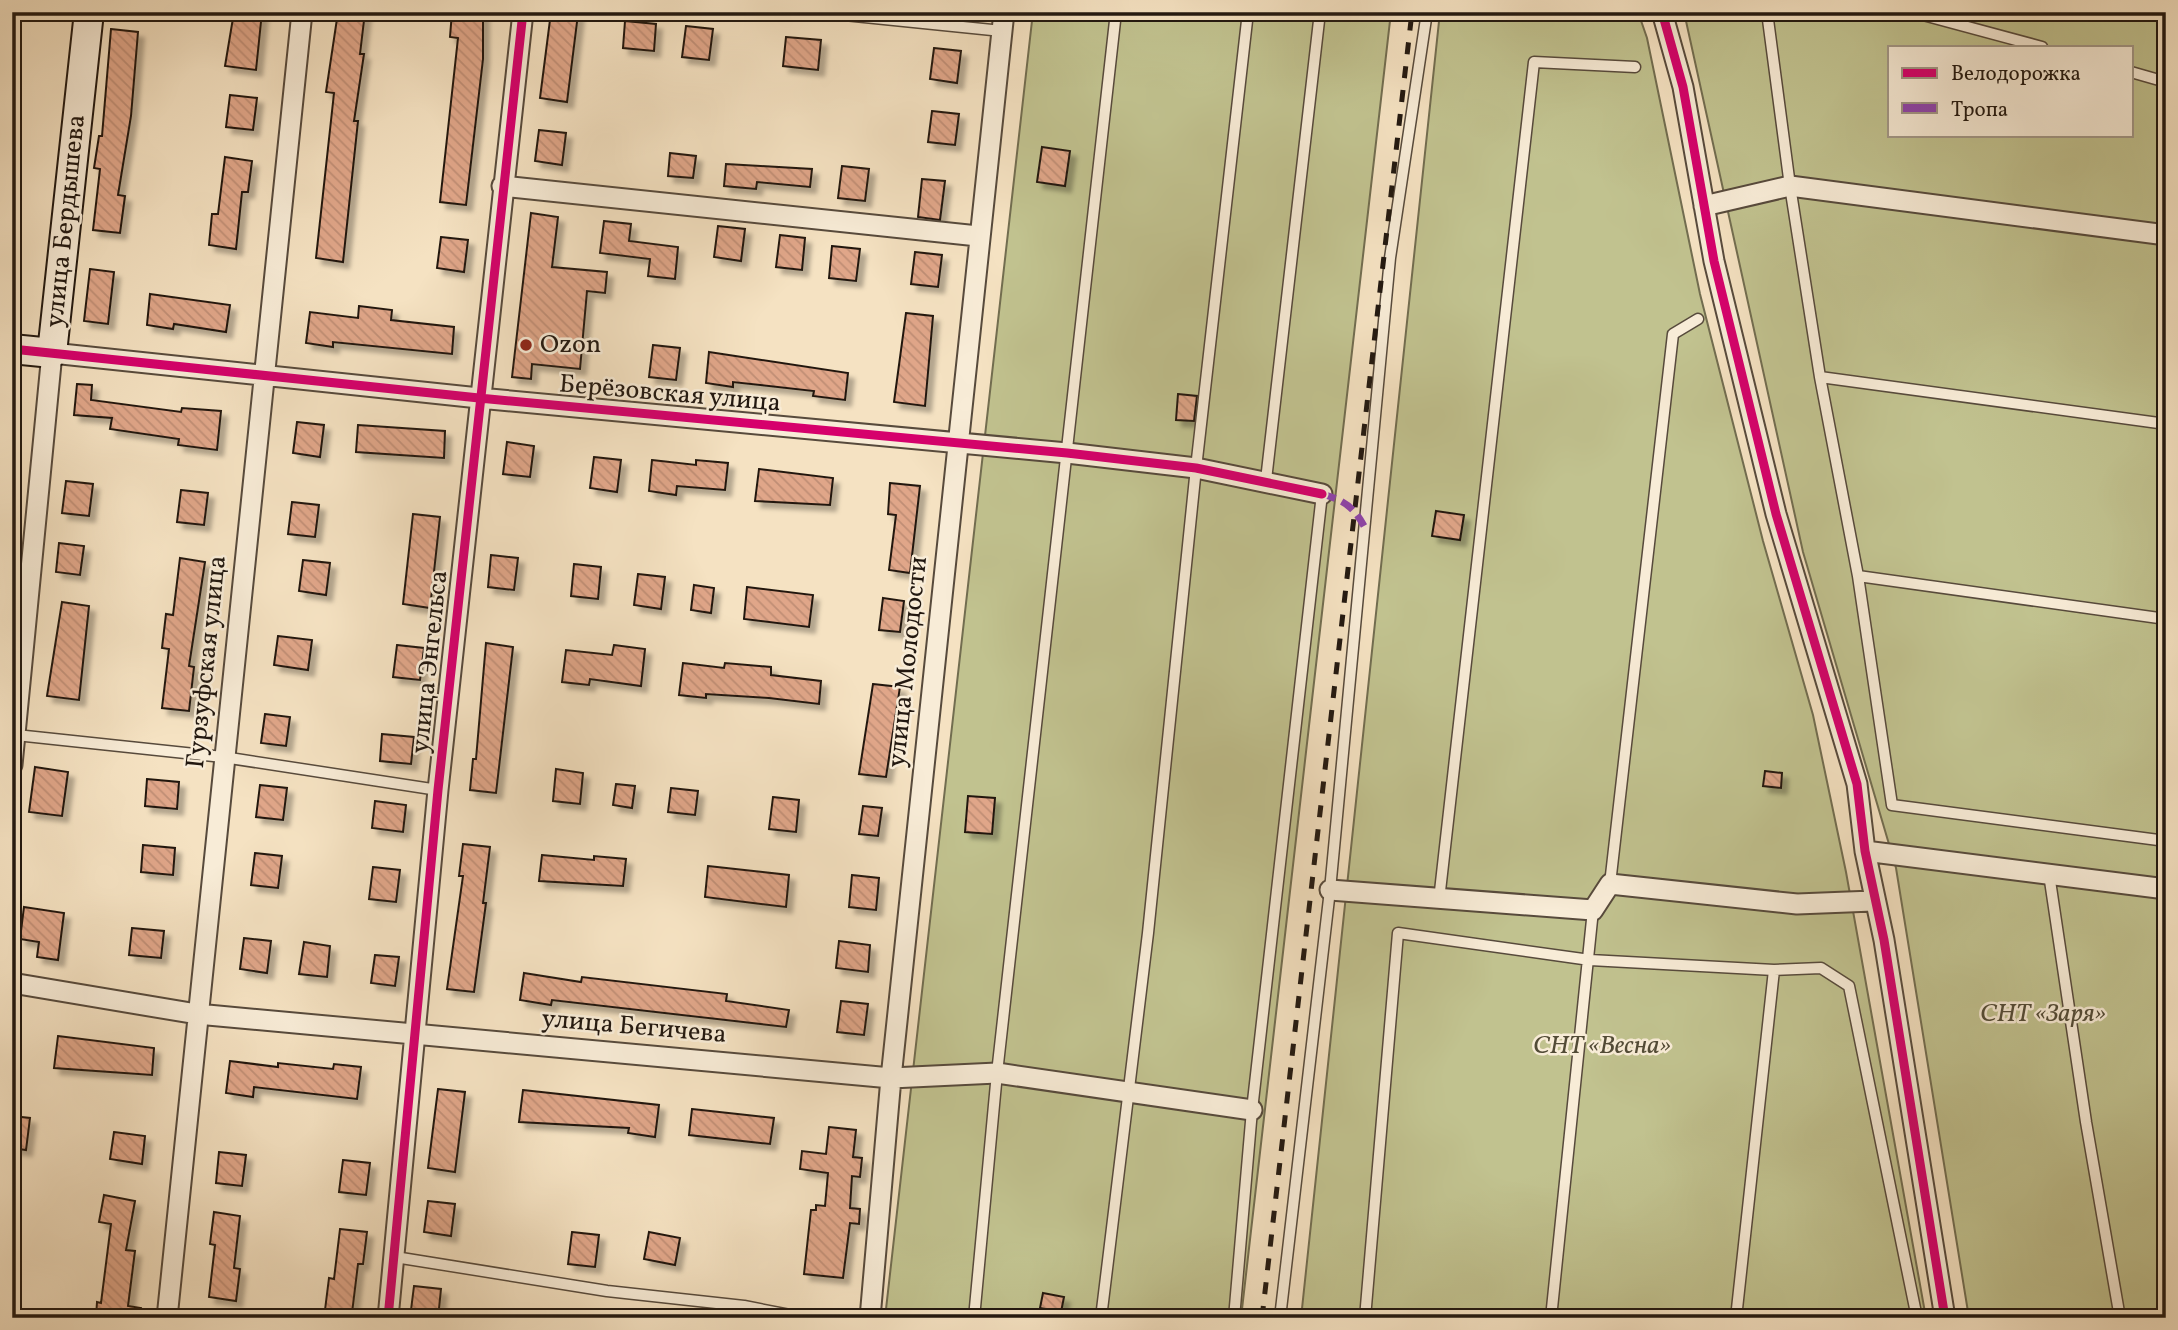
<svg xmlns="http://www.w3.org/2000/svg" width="2178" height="1330" font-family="Vollkorn,serif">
	<defs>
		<pattern id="building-back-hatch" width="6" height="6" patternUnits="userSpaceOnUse" patternTransform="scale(1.75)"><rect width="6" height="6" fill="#e0a689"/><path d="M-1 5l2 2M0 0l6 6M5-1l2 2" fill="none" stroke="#c08e75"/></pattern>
		<filter id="shadow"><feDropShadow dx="6" dy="6" stdDeviation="2" flood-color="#0004"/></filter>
	</defs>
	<rect width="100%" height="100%" fill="#f5e2c2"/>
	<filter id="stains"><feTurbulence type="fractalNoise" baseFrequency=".00286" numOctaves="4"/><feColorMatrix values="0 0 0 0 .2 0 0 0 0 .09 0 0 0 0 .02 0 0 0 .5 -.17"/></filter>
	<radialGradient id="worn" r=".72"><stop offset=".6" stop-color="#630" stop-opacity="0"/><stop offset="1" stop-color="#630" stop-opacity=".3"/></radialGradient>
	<path fill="#c1c28f" stroke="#726d50" stroke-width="2" fill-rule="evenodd" d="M1033,12H1391L1241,1318H885Z
		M1440,12H1638L1647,38L1700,294L1763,541L1813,715L1846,872L1926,1318H1301Z
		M1684,12H2166V1318H1969L1896,868L1803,552ZM1889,47H2131V135H1889Z"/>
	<path fill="url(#building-back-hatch)" stroke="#221810" stroke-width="2" filter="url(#shadow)" d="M234,12H262L256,70L225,66Z
		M338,12H365L360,54H364L354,121H358L343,262L316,258L334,93L326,92Z
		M452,12H483V59L466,205L440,202L458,38L450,37Z
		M551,12L578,14L567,102L540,98Z
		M625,21L656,24L654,51L623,48Z
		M686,26L713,29L709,60L682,57Z
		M111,29L138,32L131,116L118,195L125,196L120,233L93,230L100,169L94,168L99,136H102Z
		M786,37L821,40L818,70L783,66Z
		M934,48L961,51L957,83L930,79Z
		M230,95L257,98L253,130L226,127Z
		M932,111L959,114L955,145L928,142Z
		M539,130L566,133L562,165L535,161Z
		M1042,147L1070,151L1065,186L1037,182Z
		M670,153L696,156L693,178L668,176Z
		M225,157L252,161L248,192H242L236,249L209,245L212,214H218Z
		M726,164L812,169L810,187L757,182L756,189L724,186Z
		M842,166L869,169L865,201L838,198Z
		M922,179L945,181L940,220L918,217Z
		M531,213L558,217L552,267L607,272L605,293L587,291L580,369L532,364L531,379L512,377Z
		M604,221L631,224L629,241L678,247L675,279L648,276L650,259L600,253Z
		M718,226L745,229L741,261L714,257Z
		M780,235L805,238L802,270L776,267Z
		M441,237L468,240L464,272L437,268Z
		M832,246L860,249L856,281L829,278Z
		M915,252L942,255L938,287L911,284Z
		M90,269L114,272L108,324L84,321Z
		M150,294L230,305L226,332L174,324L173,329L147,325Z
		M359,306L392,310L391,320L454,327L452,354L333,342V347L306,343L310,312L358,318Z
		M906,313L933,316L925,406L894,402Z
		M653,345L680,348L676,380L649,377Z
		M709,352L848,373L845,400L813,396L814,391L733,382V387L706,383Z
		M77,384L92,385L91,400L181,412L182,408L221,411L217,450L178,445L179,439L110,429L112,418L74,415Z
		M1178,394L1197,396L1194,421L1176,420Z
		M297,422L324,425L320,457L293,453Z
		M358,425L445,431L444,458L356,452Z
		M507,442L534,446L530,477L503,474Z
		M594,457L621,460L617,492L590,488Z
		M652,460L696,465V460L728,463L725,490L677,486L676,495L649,491Z
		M759,469L833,478L830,505L755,501Z
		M66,481L93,484L89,516L62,513Z
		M890,483L920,486L910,573L889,570L896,515L888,514Z
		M181,490L208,493L204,525L177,522Z
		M292,502L319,505L315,537L288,534Z
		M1436,511L1464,515L1460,540L1432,536Z
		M413,514L440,517L430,608L403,604Z
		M59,543L84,546L80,575L56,572Z
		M491,555L518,558L514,590L488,587Z
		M180,558L205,562L189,666L194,667L189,711L162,708L169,649L162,648L166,614L173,615Z
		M303,560L330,563L326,595L299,591Z
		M574,564L601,567L598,599L571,596Z
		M638,574L665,577L661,609L634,605Z
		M694,585L714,588L711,613L691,610Z
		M747,587L813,595L809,627L744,619Z
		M883,598L904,601L900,632L879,630Z
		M62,602L89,606L79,700L47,696Z
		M278,636L312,640L308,670L274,665Z
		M486,643L513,647L496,793L470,790L473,759H476Z
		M397,645L424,648L420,680L393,677Z
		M614,645L645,649L641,686L590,679L589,685L562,682L566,650L612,655Z
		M683,663L724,668L725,663L771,667V675L821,681L819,704L769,698L706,694V698L679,695Z
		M873,684L900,687L886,777L859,774Z
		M265,714L290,717L286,746L261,743Z
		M382,734L414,737L411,764L380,761Z
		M35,767L68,772L62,816L29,812Z
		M556,769L583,773L580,804L553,801Z
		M1765,771L1782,773L1781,788L1763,786Z
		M147,779L179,782L177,809L145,806Z
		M616,784L635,786L632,808L613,805Z
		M260,785L287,788L283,820L256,817Z
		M671,788L698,791L695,815L668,812Z
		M968,796L995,798L992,834L965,832Z
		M773,797L799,800L796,832L769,829Z
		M375,801L406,805L403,832L372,828Z
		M863,806L882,808L878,836L859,834Z
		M463,844L490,847L483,903H486L474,992L447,989L463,876H459Z
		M143,845L175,848L173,875L141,872Z
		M255,853L282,856L278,888L251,885Z
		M542,855L594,860V856L626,859L623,886L539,881Z
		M708,866L789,875L786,907L705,897Z
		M373,867L400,870L396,902L369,899Z
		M852,875L879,878L876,910L849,907Z
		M24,907L64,913L58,960L37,957L39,942L20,939Z
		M132,928L164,931L161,958L129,955Z
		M244,938L271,941L267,973L240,969Z
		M839,941L870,945L868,972L836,968Z
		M304,942L330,946L327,977L299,974Z
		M375,955L399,957L395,986L371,983Z
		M524,973L581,982L582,977L727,994L726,1001L789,1010L786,1027L552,1000L551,1005L520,1000Z
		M841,1001L868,1004L864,1035L837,1032Z
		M58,1036L154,1048L152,1075L54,1068Z
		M230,1061L278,1067V1063L333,1069L334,1064L361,1067L357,1099L254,1087L253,1097L226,1093Z
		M438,1089L465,1092L455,1172L428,1168Z
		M523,1090L659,1105L655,1137L628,1133L629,1128L519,1122Z
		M692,1109L774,1118L770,1144L689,1135Z
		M12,1116L30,1118L26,1150L12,1148Z
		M829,1127L856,1130L853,1157L862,1158L860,1177L852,1176L850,1208L860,1209L859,1224L850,1223L843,1278L804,1274L811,1210H816V1205L825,1206L828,1173L800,1169L802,1151L826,1154Z
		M114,1132L145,1136L142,1164L110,1159Z
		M219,1152L246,1155L242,1186L216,1183Z
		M343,1160L370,1163L366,1195L339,1192Z
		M104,1195L135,1201L126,1250L135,1251L128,1306L141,1308L140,1318H96L97,1302L101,1303L111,1224L99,1222Z
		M428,1201L455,1204L451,1236L424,1232Z
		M214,1212L240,1216L234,1268L240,1269L236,1301L209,1297L215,1245L210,1244Z
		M340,1229L367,1232L363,1264H358L352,1313L325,1310L329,1278L334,1279Z
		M572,1232L599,1235L595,1267L568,1264Z
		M649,1232L680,1238L675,1265L644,1259Z
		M414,1286L441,1289L438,1318H410Z
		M1043,1293L1064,1297L1061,1312L1040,1308Z"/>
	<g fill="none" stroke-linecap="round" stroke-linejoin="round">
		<g stroke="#574a3c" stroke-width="13">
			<path id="lane" d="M815,12L1002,31
				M1767,12L1790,186L1820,377L1858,576L1892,805L2166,841
				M1912,12L2042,47
				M2131,72L2166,82
				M1820,377L2166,424
				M1266,480L1320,12
				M1858,576L2166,619
				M16,735L223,757L438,790
				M2049,874L2086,1122L2120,1318
				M1610,884L1673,334L1698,319
				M1439,900L1534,62L1635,67
				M395,1257L607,1291L744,1306L805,1318
				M974,1318L997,1073L1116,12
				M1101,1318L1148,933L1196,468L1248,12
				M1234,1318L1252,1110L1322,494
				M1280,1318L1330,890L1390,258L1427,12
				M1365,1318L1398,933L1590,960L1774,970L1821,968L1849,986L1917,1318
				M1551,1318L1593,910
				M1736,1318L1774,970"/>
		</g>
		<g stroke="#574a3c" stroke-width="23">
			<path id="street" d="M1662,12L1683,87L1714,261L1776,514L1857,784L1865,851L1884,940L1945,1318
				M502,186L978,236
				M1704,206L1790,186L2166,235
				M12,765L52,353L479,398L1067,453L1196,468L1322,494
				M1865,851L2166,889
				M1330,890L1593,910L1610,884L1797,904L1873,901
				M12,983L197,1014L891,1078L997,1073L1252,1110
				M167,1318L302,12
				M388,1318L438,790L523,12
				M870,1318L891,1078L1004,12"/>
		</g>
		<g stroke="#221810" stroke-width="32">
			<path id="secondary" d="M12,349L52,353L89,12"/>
		</g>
		<use href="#lane" stroke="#f8ecd7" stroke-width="10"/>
		<use href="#street" stroke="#f8ecd7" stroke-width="19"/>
		<use href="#secondary" stroke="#f8ecd7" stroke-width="28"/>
		<path stroke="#221810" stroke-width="5" stroke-dasharray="12 12" stroke-linecap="butt" d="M1262,1318L1412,12"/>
		<path stroke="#8e44ad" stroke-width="7" stroke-dasharray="14 7" stroke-linecap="butt" d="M1322,494C1343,500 1353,506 1364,526"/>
		<g stroke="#f8ecd7" stroke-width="13">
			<path id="cycleway" d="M1662,12L1683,87L1714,261L1776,514L1857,784L1865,851L1884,940L1945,1318
				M12,349L479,398L1067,453L1196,468L1322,494
				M388,1318L438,790L523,12"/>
		</g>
		<use href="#cycleway" stroke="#d6006c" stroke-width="9"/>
	</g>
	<circle fill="#8f2418" stroke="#f8ecd7" stroke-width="2.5" cx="526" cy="345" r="7"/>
	<g text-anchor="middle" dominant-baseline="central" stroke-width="5" stroke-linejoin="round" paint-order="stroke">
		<g font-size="26" fill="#221810" stroke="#f8ecd7">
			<text transform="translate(66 221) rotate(-84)">улица Бердышева</text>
			<text transform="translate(670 394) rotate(5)">Берёзовская улица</text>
			<text transform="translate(207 662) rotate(-84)">Гурзуфская улица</text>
			<text transform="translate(430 662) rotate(-84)">улица Энгельса</text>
			<text transform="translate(908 662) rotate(-84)">улица Молодости</text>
			<text transform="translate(634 1027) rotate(5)">улица Бегичева</text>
		</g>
		<g font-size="26" fill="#221810" stroke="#f8ecd7" text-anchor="start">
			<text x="540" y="345">Ozon</text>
		</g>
		<g font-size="26" font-style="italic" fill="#524b36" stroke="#f8ecd7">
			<text x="2043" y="1014">СНТ «Заря»</text>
			<text x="1602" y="1046">СНТ «Весна»</text>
		</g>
	</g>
	<rect width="2178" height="1330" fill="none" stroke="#f5e2c2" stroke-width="42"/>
	<rect x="14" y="14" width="2150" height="1302" fill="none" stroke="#221810" stroke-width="3.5"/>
	<rect x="21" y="21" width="2136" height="1288" fill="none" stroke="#221810" stroke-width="2"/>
	<rect x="1888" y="46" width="245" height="91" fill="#f8ecd7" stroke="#a29787" stroke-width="2"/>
	<rect x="1902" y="68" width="35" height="10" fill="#d6006c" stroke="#a29787" stroke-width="2"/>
	<text x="1951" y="80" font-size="21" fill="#221810">Велодорожка</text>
	<rect x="1902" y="103" width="35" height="10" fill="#8e44ad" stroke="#a29787" stroke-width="2"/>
	<text x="1951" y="116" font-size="21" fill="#221810">Тропа</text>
	<rect width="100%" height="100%" filter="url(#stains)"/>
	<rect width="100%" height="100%" fill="url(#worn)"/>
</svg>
